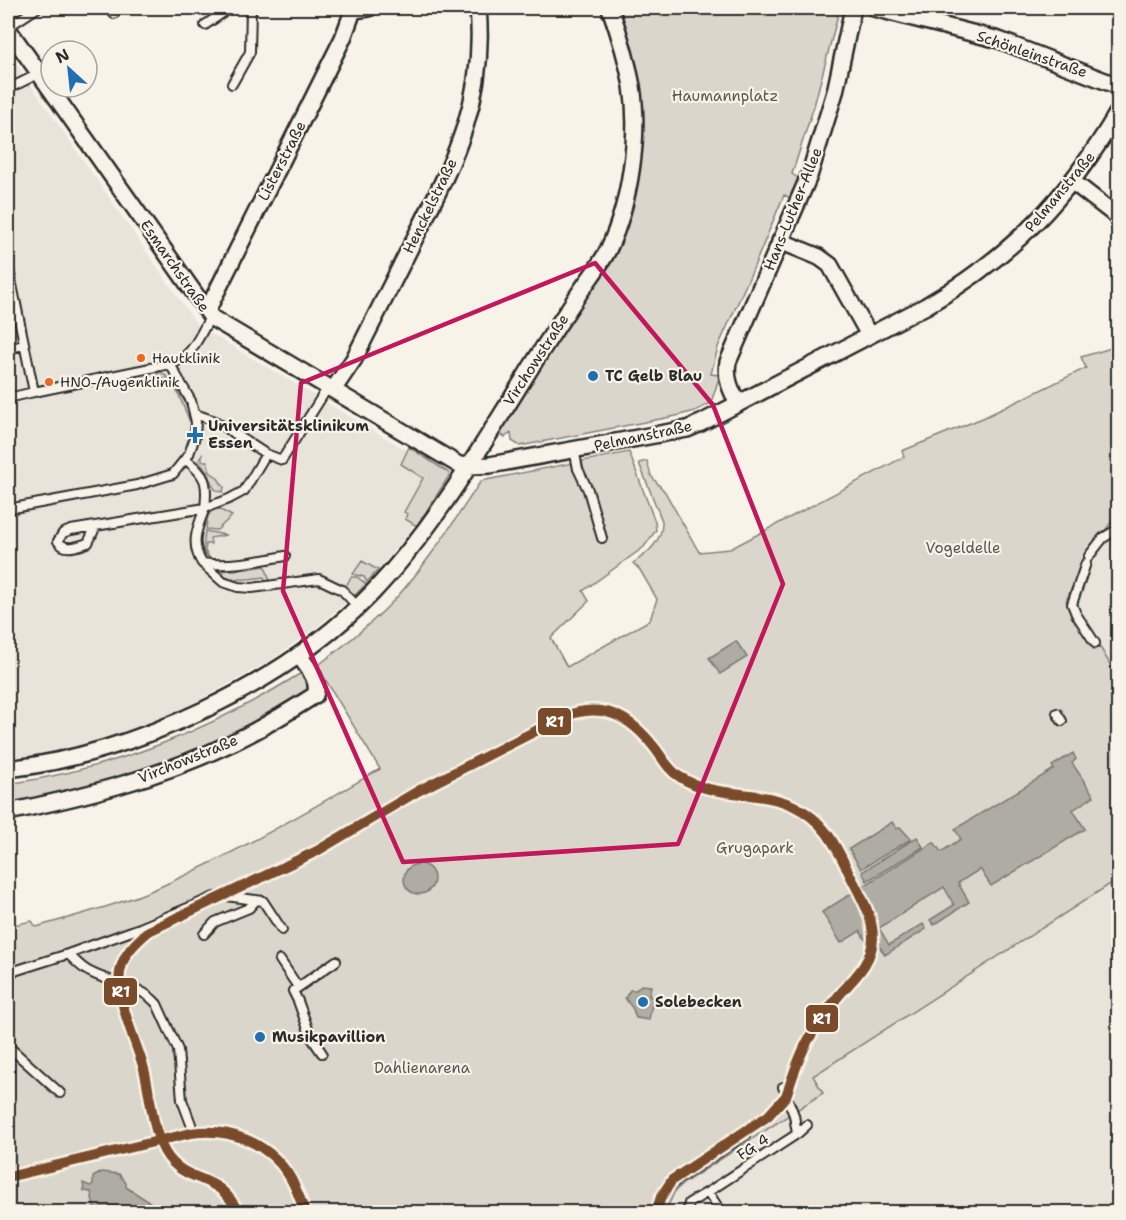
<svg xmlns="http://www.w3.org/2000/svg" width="1126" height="1220" font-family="'Shantell Sans',sans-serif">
	<rect width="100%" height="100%" fill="#f7f3e8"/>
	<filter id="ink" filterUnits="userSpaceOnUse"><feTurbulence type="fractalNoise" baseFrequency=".0167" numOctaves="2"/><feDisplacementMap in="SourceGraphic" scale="12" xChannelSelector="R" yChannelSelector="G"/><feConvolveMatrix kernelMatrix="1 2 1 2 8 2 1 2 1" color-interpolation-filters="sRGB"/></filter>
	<g filter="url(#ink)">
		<path fill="#e8e4da" d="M8,52L198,326L443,472L444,478L409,532L379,569L346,602L316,628L268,662L201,699L136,729L76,746L8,760Z
			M1118,513V678L1100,648L1094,650L1066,601L1085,558Z
			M1118,879V1212H665L675,1191L684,1183L823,1093L813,1076Z"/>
		<path fill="#dad6cc" stroke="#82807c" stroke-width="1.5" d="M616,8H844L845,12L839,11L814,106L792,174L798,178L791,198L784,195L753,269L718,347L711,374L720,375L711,403L695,411L676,416L520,446L512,441L511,433L505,437L498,432L594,281L637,151Z
			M1118,346V513L1085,558L1066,601L1094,650L1100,647L1118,678V879L813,1076L823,1093L684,1183L675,1191L665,1212H8V926L32,921L36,927C78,915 122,904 162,886C238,852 308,811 380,769L317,666C345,645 373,623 397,597C429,561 454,521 481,481L629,452L655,522L656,530L644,547L583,591L589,601L551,638L567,667L650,620L657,599L640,570L633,563C648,553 663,541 662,521L639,463L647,461L651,476L665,492L699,552L730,549L904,457L902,451L985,417L1086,368L1081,357Z
			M159,371C175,381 189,403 190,422L178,393L166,380L157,375Z
			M409,447L449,473V476L417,526L405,519L407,514L404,512L423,478L401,464Z
			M202,455V461H207L210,472L217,477L224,487L223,492C210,490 213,483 208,474C206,469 202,465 198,461Z
			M217,508L232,516L217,530L206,529C207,519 207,512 217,508Z
			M205,531L226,535L210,538L211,544H206L205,551L209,557L206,556L203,551Z
			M362,561L378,570L367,582L364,577L353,574Z
			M265,566L270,581L266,582L264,577C247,579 234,583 219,572V571L247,569Z
			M351,577H357L366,584L354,596L345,588Z
			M303,672C309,680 311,686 306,694L232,737L126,780L8,807V784C117,768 210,730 303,672Z"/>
		<path fill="#afaca4" stroke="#7a7874" stroke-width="1.5" d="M736,641L747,657L720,674L709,658Z
			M1073,753L1076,759L1072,763L1094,796L1073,810L1085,829L991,886L980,869L958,883L969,902L934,925L930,920L954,905L944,887L879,928L889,945L923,924L926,929L885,955L876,941H866L860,931L841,943L822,912L934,842L941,852L961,839L955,829L1054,769L1052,766Z
			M892,822L897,829L900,827L911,839L861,869L849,849Z
			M917,837L923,847L867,881L862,872Z
			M404 879a15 15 0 1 1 30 0a15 15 0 1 1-30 0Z
			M641,985L651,986L649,996L660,1000L659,1004H652L649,1020L636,1018L633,1009L625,998L630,990H636Z
			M102,1172L119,1174L126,1183V1187L165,1212H95L91,1192L84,1191L83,1183L90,1186L93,1184V1177Z"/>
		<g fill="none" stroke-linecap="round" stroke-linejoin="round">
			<g stroke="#2b2b2b" stroke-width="12">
				<path id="service" d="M109,8L114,14
					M205,25L230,8
					M8,27L37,8
					M232,84L250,52L251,8
					M8,89L38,74
					M8,265L34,392L8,398
					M8,349L23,345
					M34,392L170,364
					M574,449L578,469L588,490L602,538
					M266,454L282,460L328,387
					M186,460C206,475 208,483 205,508L229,499L244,491L266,454L215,421L195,414
					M205,508C197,528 190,544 202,563C230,567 257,561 285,556
					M8,509L137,485L173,474L189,454L195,437L196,422L191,401L170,364C193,358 199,335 211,316
					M96,526L88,543C77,546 65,552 58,541L63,533L71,530L205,508
					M1089,556L1103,538L1118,529
					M202,563L223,582L238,587L252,588L319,579L342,590L358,607
					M1086,563L1072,604L1076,614L1095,643
					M1057,713L1062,721
					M204,934L215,922L249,908L256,900
					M68,954L140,928L214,897L226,896L263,901L282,930
					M280,960L298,987
					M8,973L68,954C75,960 81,968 90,972C112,984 140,984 157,1004L178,1050L182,1100L191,1124
					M8,1046L60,1093
					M322,1053L311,1037L298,1001L293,991L336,961
					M797,1134L807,1125
					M687,1212L689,1203L708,1192
					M721,1212L708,1192L797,1134L794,1115L783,1087"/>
			</g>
			<g stroke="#2b2b2b" stroke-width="20">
				<path id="minor" d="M874,8L999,40L1118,86
					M354,10L369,8
					M8,29L212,318L459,465L470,466L490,465L687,429L701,423L926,306C1013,255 1067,199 1118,112
					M1073,182L1118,217
					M780,241L819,257L830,265L869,335
					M207,311L343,38L354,8
					M333,390L354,359C375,317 396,275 418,232C457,155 486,97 478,8
					M738,404C731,390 725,378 728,362L809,176L835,92L853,8
					M8,769C132,755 285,684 372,593C433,529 478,452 525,377C542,349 560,322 578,295C588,280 600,266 608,250C630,204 640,136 632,86C627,59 619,33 610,8
					M8,812C82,797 158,778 227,745C258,731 287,713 315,695C321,681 306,666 299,655"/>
			</g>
			<use href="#service" stroke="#f7f3e8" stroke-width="8"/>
			<use href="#minor" stroke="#f7f3e8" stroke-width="15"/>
			<g stroke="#2b2b2b" stroke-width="6">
				<path id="rail" d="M656,1211L668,1192L679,1182L749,1136"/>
			</g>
			<use href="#rail" stroke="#f7f3e8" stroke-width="4" stroke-dasharray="11" stroke-linecap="butt"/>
			<g stroke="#f7f3e8" stroke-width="15">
				<path id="rail-1" d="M8,1177L191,1133C228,1127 267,1142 288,1174C296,1186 300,1199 305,1212
					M238,1212C219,1172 189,1185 168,1157C152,1135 151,1096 144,1069C136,1041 116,1001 120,972C123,954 135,943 149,931L317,851L418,791L563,717C602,701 630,716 654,747C663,758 668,770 680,777C714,799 758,789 794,806C823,820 835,843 848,871C858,892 873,914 873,938C872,965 851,980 836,999C827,1011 818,1024 810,1037C799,1055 793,1076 786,1096L768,1116L672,1180L661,1197L656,1212"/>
			</g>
			<use href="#rail-1" stroke="#7a4b2a" stroke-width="10"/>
		</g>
	</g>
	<path fill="none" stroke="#c2185b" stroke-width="4.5" stroke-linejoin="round" d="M595,263L713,405L783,584L678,844L403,862L283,591L301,383Z"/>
	<g fill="#f26522" stroke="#f7f3e8" stroke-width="2">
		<circle cx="141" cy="358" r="5"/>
		<circle cx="49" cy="382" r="5"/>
	</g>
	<g fill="#1f6fb2" stroke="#f7f3e8" stroke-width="2">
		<circle cx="593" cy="376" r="6"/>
		<path d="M192 426h6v6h6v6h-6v6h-6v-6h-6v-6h6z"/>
		<circle cx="643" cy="1002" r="6"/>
		<circle cx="260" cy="1037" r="6"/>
	</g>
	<g text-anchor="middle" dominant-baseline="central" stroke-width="4.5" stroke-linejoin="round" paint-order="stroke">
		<g font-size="14" fill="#2b2b2b" stroke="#f7f3e8" text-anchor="start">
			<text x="152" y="358">Hautklinik</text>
			<text x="60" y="382">HNO-/Augenklinik</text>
		</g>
		<g font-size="15" fill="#2b2b2b" stroke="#f7f3e8">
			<text transform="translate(1032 54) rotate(19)">Schönleinstraße</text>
			<text transform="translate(282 161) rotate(-63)">Listerstraße</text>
			<text transform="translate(1060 192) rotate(-50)">Pelmanstraße</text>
			<text transform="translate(430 206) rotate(-64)">Henckelstraße</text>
			<text transform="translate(793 209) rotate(-68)">Hans-Luther-Allee</text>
			<text transform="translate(175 266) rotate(55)">Esmarchstraße</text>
			<text transform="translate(536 360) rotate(-57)">Virchowstraße</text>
			<text transform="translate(643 436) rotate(-12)">Pelmanstraße</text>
			<text transform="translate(188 759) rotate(-22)">Virchowstraße</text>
			<text transform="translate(753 1147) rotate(-33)">FG 4</text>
		</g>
		<g font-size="15" fill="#575653" stroke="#f7f3e8">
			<text x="725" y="96">Haumannplatz</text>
			<text x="963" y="548">Vogeldelle</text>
			<text x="755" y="848">Grugapark</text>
			<text x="422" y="1068">Dahlienarena</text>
		</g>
		<g font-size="15" font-weight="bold" fill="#2b2b2b" stroke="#f7f3e8" text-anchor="start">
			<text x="605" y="376">TC Gelb Blau</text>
			<text x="208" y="426">Universitätsklinikum<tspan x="208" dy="17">Essen</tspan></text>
			<text x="655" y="1002">Solebecken</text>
			<text x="272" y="1037">Musikpavillion</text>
		</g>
	</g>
	<g stroke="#f7f3e8" stroke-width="2">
		<rect x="537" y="707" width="35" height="29" rx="6" fill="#7a4b2a"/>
		<rect x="103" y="977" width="35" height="29" rx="6" fill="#7a4b2a"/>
		<rect x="805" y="1004" width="34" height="29" rx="6" fill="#7a4b2a"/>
	</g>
	<g font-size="16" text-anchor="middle" font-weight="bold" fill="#fff">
		<text x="555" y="727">R1</text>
		<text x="121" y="997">R1</text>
		<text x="822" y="1024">R1</text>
	</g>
	<rect width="1126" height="1220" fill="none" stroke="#f7f3e8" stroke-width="30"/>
	<rect x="15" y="15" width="1096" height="1190" fill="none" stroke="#2b2b2b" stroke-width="2" filter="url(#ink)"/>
	<g transform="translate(69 69) rotate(333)"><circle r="28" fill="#f7f3e8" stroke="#a5a39c" stroke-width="1.5"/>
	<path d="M0-4.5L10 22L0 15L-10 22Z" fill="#1f6fb2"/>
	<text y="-9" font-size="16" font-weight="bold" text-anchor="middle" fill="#2b2b2b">N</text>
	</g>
</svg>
